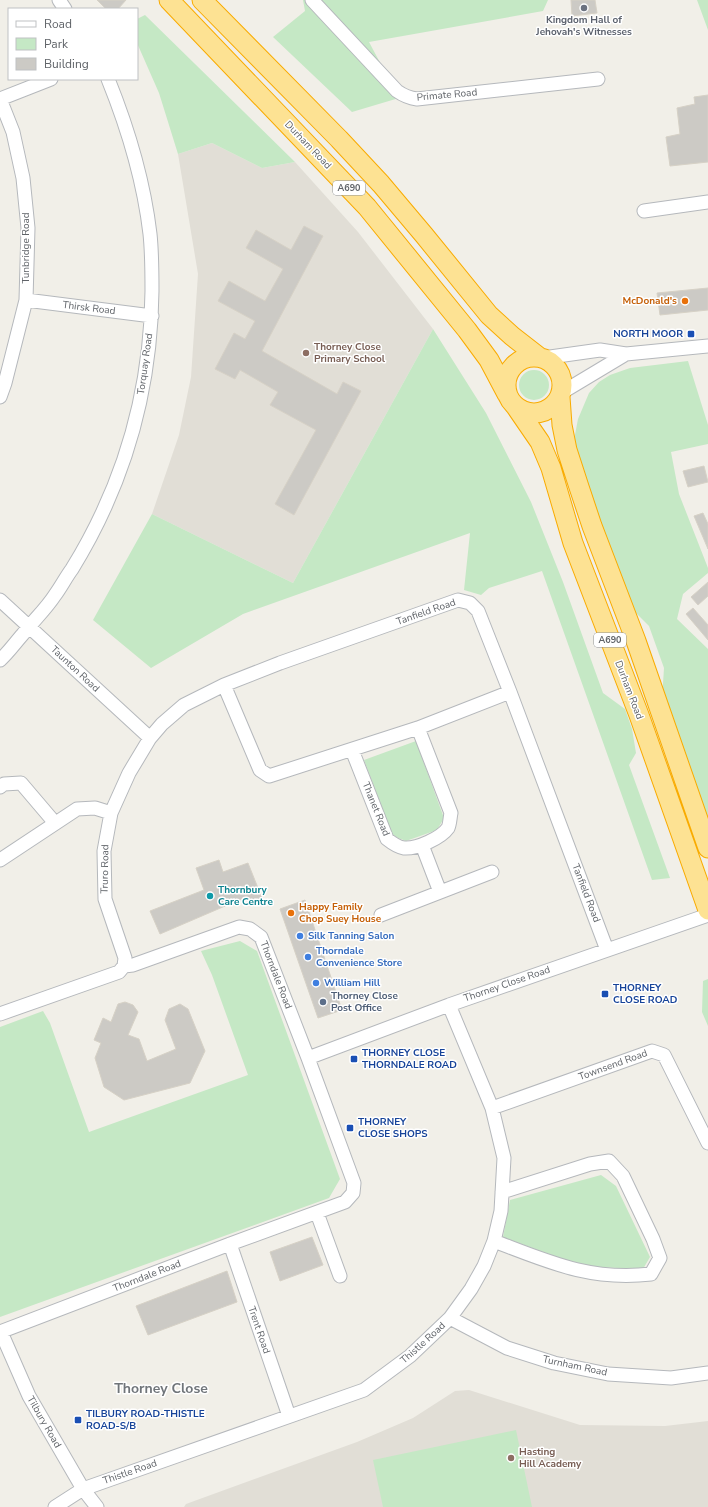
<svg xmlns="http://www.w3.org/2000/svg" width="708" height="1507" font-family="'Nunito Sans',sans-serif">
	<rect width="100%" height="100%" fill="#f1efe8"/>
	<path fill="#e1ded6" d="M212,143L262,168L295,162L358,232L433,329L293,583L152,514L179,435L191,377L198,274L178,154Z
		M469,1390L580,1425L665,1426L708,1421V1507H184L186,1504L357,1442L413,1418L455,1391Z"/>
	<path fill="#c5e8c5" d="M303,0H548L543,11L369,42L399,98L352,112L273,37L305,11Z
		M697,0H708V30Z
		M145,15L295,162L262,168L212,143L178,154L159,93L137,43V19Z
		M433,329L486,413L531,502L563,582L603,693L625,709L632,729L636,753L629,765L670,878L652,880L542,571L489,588L481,595L464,590L470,533L243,614L151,668L93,620L152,514L293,583Z
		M688,361L708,425V444L671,452L679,494L708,568V573L683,594L677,619L708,649V832L662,699L664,668L649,626L629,606L579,467L574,440L578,419L589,393L599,382L610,375L630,368Z
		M519 385a15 15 0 1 1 30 0a15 15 0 1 1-30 0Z
		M416,741L444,818L437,830L406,841L398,838L392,834L364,760Z
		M240,941L257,951L340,1179L329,1198L0,1317V1027L43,1011L50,1023L89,1132L248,1075L212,975L201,951Z
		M708,979V1026L702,1012L703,981Z
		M601,1175L616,1186L650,1257L643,1269L595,1267L559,1258L503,1237L510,1200Z
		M516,1430L532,1507H383L373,1460Z"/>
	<path fill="#cccac5" stroke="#d6d1c6" d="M97,0H126L118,9H106Z
		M571,0H595L597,13L572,16Z
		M708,95V162L670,166L666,137L680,134L677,108L695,104L694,97Z
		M304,226L323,236L262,351L337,394L343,382L361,391L294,515L275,504L316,430L270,405L278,392L240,370L235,379L215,369L234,333L245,339L255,321L218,301L229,281L265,301L283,269L246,248L256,230L291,250Z
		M708,288V310L660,315L657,293Z
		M704,466L708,482L688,487L683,471Z
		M703,513L708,524V549L694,516Z
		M708,582V596L698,605L691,597Z
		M693,608L708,625V640L686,614Z
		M219,860L223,872L248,863L262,898L249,904L246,897L160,934L150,911L204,890L196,868Z
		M305,900L342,1010L318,1018L280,909Z
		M125,1002L133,1005L138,1012L128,1035L139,1039L147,1061L176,1049L165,1020L169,1009L180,1004L188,1009L205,1051L190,1083L124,1100L104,1087L95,1058L101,1043L94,1040L103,1018L111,1022L118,1004Z
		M312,1237L323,1265L280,1281L270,1252Z
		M227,1271L237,1302L148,1335L136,1306Z"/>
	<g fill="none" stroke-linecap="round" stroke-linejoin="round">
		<g stroke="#b5b8bc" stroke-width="15">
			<path id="minor" d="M59,0L65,9
				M312,0L397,91C404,96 409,98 417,99L598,79
				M0,99L51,79
				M644,211L708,202
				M26,300L152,316
				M543,358L600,350L626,354L708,346
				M561,393L626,354
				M0,397L5,383L26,300L28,228L23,178L13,132L0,99
				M0,600L150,738
				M0,660C8,653 15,643 23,634C33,621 46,609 55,595C61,587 66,577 72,569C125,483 151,391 152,291C152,272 152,253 150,234C144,183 127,126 108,79
				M224,685L260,770L269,776L418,728L510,692
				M352,750L387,839C392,843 397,847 404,848C417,849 441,838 448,828C450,824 450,817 451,813L418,728
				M0,787L4,784L21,783L55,823
				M422,845L440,892
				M0,860L77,809L95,808L111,813
				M381,915L492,872
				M124,966L125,958L105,899L104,851L111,813L129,773L150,738L162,724L184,705L224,685L280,663L458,600L470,603L478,611L510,692L607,950
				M0,1014L119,972L124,966L133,965L239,927L250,929L261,937L308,1058L354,1183L353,1193L345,1202L230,1244L0,1332
				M308,1058L449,1005L708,915
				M492,1108L652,1051L664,1055L708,1143
				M317,1213L340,1276
				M494,1241C549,1262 590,1281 651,1274L660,1258L653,1239L623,1176L609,1161L590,1164L502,1192
				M230,1244L289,1416
				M450,1318L507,1348L554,1363L608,1374L671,1378L708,1373
				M1,1332L29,1396L83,1489L97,1507
				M55,1507L83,1489L364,1390L410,1356L450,1318L471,1289L484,1266L494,1241L501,1211L504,1158L492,1108L449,1005"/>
		</g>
		<g stroke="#f9ab00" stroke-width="21">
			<path id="highway" d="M169,0L367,207L467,330L489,360L507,394
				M202,0L339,139L381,184L424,235L489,315L512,336L539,357
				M506 385a28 28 0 1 1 56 0a28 28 0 1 1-56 0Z
				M560,397L562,425L567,450L579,487L592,526L636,641L708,848
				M516,407L540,442L551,468L573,543L639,715L708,910"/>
		</g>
		<use href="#minor" stroke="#fff" stroke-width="13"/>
		<use href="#highway" stroke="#fde293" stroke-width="19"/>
	</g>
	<circle fill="#6b7280" stroke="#fff" stroke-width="1.5" cx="584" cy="8" r="4"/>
	<g fill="#e8710a" stroke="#fff" stroke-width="1.5">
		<circle cx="685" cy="301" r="4"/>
		<circle cx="291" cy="913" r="4"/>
	</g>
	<g fill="#1a4fb4" stroke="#fff" stroke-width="1.5">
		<rect x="687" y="330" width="8" height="8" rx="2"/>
		<rect x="601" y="990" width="8" height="8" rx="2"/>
		<rect x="350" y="1055" width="8" height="8" rx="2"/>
		<rect x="346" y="1124" width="8" height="8" rx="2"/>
		<rect x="74" y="1416" width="8" height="8" rx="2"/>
	</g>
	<g fill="#8d6e63" stroke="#fff" stroke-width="1.5">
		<circle cx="306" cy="353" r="4"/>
		<circle cx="511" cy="1458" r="4"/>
	</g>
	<circle fill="#0f9aa8" stroke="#fff" stroke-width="1.5" cx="210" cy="896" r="4"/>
	<g fill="#3f7fe0" stroke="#fff" stroke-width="1.5">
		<circle cx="300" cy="936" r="4"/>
		<circle cx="308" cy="957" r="4"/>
		<circle cx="316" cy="983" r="4"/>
	</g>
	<circle fill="#5c6f8a" stroke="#fff" stroke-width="1.5" cx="323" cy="1002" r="4"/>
	<g text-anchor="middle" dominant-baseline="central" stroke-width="3" stroke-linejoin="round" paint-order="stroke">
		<g fill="#fff" stroke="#8f9295" stroke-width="1">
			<rect x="333" y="181" width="32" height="14" rx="3"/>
			<rect x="594" y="633" width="32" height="14" rx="3"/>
		</g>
		<g font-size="9" font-weight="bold" fill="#5f6368">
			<text x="349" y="188">A690</text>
			<text x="610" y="640">A690</text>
		</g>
		<g font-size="10" font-weight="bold" fill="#5b616d" stroke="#fff">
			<text x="584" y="20">Kingdom Hall of<tspan x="584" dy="12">Jehovah's Witnesses</tspan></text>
		</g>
		<g font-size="10" fill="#5f6368" stroke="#fff">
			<text transform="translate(447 95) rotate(-5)">Primate Road</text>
			<text transform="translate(308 145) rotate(46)">Durham Road</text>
			<text transform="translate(26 248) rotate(-90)">Tunbridge Road</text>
			<text transform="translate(89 308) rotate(7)">Thirsk Road</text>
			<text transform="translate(145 364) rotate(-82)">Torquay Road</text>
			<text transform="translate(426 612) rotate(-19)">Tanfield Road</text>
			<text transform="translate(75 669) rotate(43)">Taunton Road</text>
			<text transform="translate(629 690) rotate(69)">Durham Road</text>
			<text transform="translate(376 809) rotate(68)">Thanet Road</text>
			<text transform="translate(105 869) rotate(-89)">Truro Road</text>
			<text transform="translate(586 893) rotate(69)">Tanfield Road</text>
			<text transform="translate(276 975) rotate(69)">Thorndale Road</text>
			<text transform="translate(507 984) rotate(-19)">Thorney Close Road</text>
			<text transform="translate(613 1065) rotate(-20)">Townsend Road</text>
			<text transform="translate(147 1276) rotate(-21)">Thorndale Road</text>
			<text transform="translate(259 1330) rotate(71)">Trent Road</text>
			<text transform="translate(423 1343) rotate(-42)">Thistle Road</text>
			<text transform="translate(575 1366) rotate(12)">Turnham Road</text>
			<text transform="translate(44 1422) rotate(60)">Tilbury Road</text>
			<text transform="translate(130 1472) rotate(-19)">Thistle Road</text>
		</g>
		<g font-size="10" font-weight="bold" fill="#c56008" stroke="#fff" text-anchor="end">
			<text x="677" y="301">McDonald's</text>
			<text x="299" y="907" text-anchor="start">Happy Family<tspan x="299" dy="12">Chop Suey House</tspan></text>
		</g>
		<g font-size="10" font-weight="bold" fill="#164399" stroke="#fff" text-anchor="start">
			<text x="683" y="334" text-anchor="end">NORTH MOOR</text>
			<text x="613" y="988">THORNEY<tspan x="613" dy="12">CLOSE ROAD</tspan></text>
			<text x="362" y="1053">THORNEY CLOSE<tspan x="362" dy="12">THORNDALE ROAD</tspan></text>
			<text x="358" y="1122">THORNEY<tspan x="358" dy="12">CLOSE SHOPS</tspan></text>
			<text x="86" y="1414">TILBURY ROAD-THISTLE<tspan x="86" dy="12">ROAD-S/B</tspan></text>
		</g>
		<g font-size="10" font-weight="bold" fill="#785e54" stroke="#fff" text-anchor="start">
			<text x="314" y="347">Thorney Close<tspan x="314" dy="12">Primary School</tspan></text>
			<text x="519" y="1452">Hasting<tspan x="519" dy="12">Hill Academy</tspan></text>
		</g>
		<g font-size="10" font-weight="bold" fill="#0d838f" stroke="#fff" text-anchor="start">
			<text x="218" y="890">Thornbury<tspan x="218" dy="12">Care Centre</tspan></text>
		</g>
		<g font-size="10" font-weight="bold" fill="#366cbe" stroke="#fff" text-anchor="start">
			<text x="308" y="936">Silk Tanning Salon</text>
			<text x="316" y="951">Thorndale<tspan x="316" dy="12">Convenience Store</tspan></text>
			<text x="324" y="983">William Hill</text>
		</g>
		<g font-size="10" font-weight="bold" fill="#4e5e75" stroke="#fff" text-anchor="start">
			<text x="331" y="996">Thorney Close<tspan x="331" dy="12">Post Office</tspan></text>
		</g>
		<g font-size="14" font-weight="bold" fill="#70757a" stroke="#fff">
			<text x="161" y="1388">Thorney Close</text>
		</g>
	</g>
	<rect x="8" y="8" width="130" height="72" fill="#ffffff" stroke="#bfc1c3"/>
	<rect x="16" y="21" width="20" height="6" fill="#ffffff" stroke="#bfc1c3"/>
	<text x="44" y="28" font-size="12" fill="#5f6368">Road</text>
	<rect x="16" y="38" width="20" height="12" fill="#c5e8c5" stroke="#bfc1c3"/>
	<text x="44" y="48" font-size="12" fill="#5f6368">Park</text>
	<rect x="16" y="58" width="20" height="12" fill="#cccac5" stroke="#bfc1c3"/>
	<text x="44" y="68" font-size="12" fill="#5f6368">Building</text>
</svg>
